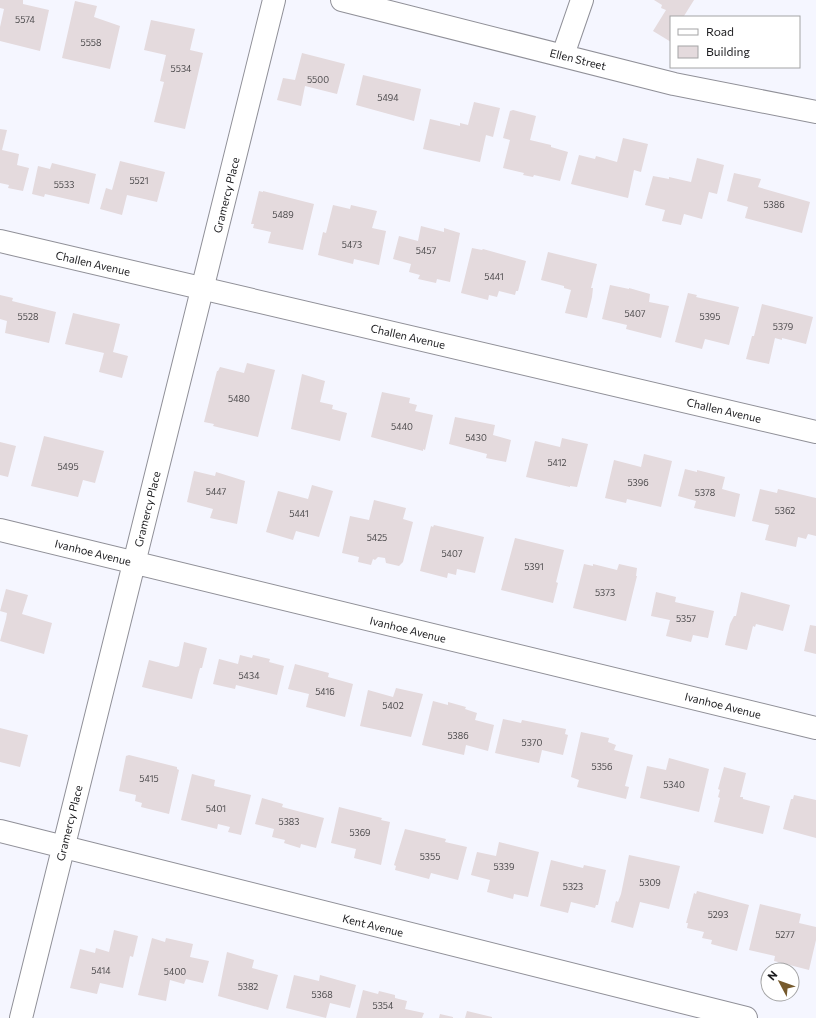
<svg xmlns="http://www.w3.org/2000/svg" width="816" height="1018" font-family="Commissioner,sans-serif">
	<rect width="100%" height="100%" fill="#f5f6ff"/>
	<path fill="#e4dadd" d="M0,0H23V4L49,10L40,51L0,41V27L4,9L0,8Z
		M654,0H694L684,16L686,17H671V42L653,31L666,10L661,8L662,5Z
		M75,1L97,6L94,17L120,26L110,69L62,58Z
		M151,20L195,29L190,50L203,53L185,129L154,122L164,82L160,81L166,55L144,50Z
		M302,53L345,64L337,94L305,86L301,106L277,100L283,78L295,80Z
		M363,75L421,89L414,121L356,105Z
		M474,102L500,108L493,137L486,135L480,162L423,149L430,119L460,126V123L468,125Z
		M513,110L536,116L530,140L551,145V147L568,152L560,181L534,175L533,177L523,175L524,173L503,168L510,140L503,138L510,111Z
		M0,129L7,130L2,150L19,154L17,165L29,168L23,191L8,188L9,185L0,183Z
		M623,138L648,144L641,172L634,170L628,198L571,184L579,155L595,159L596,156L617,162Z
		M697,158L724,165L717,194L709,192L702,219L684,214L681,225L662,221L665,210L645,205L653,176L669,179V177L691,182Z
		M120,161L165,172L157,202L127,195L122,215L100,209L106,188L112,190Z
		M52,163L96,174L89,204L45,194L44,197L32,194L38,166L50,169Z
		M734,173L761,179L758,187L810,202L802,233L745,218L748,207L727,201Z
		M259,191L263,192V191L314,204L303,250L268,243L271,232L253,228L254,224H251Z
		M333,205L350,209L351,205L377,211L372,228L386,231L379,265L354,259L353,264L318,255L323,232L326,233Z
		M421,226L444,232V228L460,233L450,282L437,279L436,283L418,279L420,275L409,272L411,264L393,259L399,236L418,241Z
		M472,248L482,250L483,249L526,261L518,291H516L515,295L499,291L497,297L489,295L488,300L461,293Z
		M548,252L597,264L591,288H593L592,297L587,318L565,313L571,290L564,288V286L541,280Z
		M610,285L629,289V288L650,294L649,302L669,306L661,338L626,329L627,325L602,319Z
		M688,293L697,295L696,297L739,307L729,345L705,339L702,349L675,342Z
		M0,295L13,298L12,301L56,312L49,343L5,333L7,321L0,319Z
		M762,304L813,317L806,344L782,338V340L775,338L769,364L746,359L752,336H754Z
		M73,313L120,324L113,352L128,356L122,378L99,372L104,353L65,344Z
		M247,363L275,370L258,437L213,426L214,424L204,422L217,371H218L220,367L244,373Z
		M302,374L325,381L320,402L333,405L332,409L347,413L340,441L291,429Z
		M382,392L410,398L409,403L417,405L415,411L433,415L425,450L423,449V451L371,437Z
		M455,417L495,425L493,435L511,440L506,462L486,458L487,454L449,444Z
		M44,436L104,451L95,483L83,480L78,497L31,486Z
		M562,438L588,444L577,487L570,486V487L526,477L535,441L560,447Z
		M0,442L16,446L8,477L0,475Z
		M644,454L672,461L661,507L627,499L626,503L605,498L614,460L641,467Z
		M685,469L697,472V470L725,477L722,489L740,494L735,517L694,508L696,501L678,496Z
		M194,471L215,476L216,472L245,481L237,524L210,518L213,509L187,502Z
		M312,485L333,491L319,537L296,531L293,540L266,532L278,491L308,499Z
		M760,489L777,493L778,489L816,498V536L808,534L806,539L798,537L796,547L765,540L769,525L752,521Z
		M374,500L406,508L403,519L413,522L403,562L399,566L386,563L385,558L378,557L375,560L373,559L371,565L358,562L359,557L342,553L350,516L369,520Z
		M434,525L484,537L475,573L457,569L456,575L448,573L447,578L420,571L431,526L433,527Z
		M515,538L564,550L556,582L558,583L553,603L501,590Z
		M584,564L593,566V564L617,570L619,564L637,568L636,576H637L626,621L573,608Z
		M6,589L28,595L22,614L52,623L44,654L0,641L6,619L7,613L0,611Z
		M656,592L676,597L675,602L714,611L708,638L693,635L691,642L666,636L670,620L651,616Z
		M741,592L790,605L783,631L756,624L755,627L753,626L747,650L725,645L730,624L734,616H736Z
		M810,625L816,626V654L804,651Z
		M184,642L207,648L202,668H200L198,675L192,699L142,687L149,660L176,667L179,666Z
		M240,655L252,658L253,655L270,659L269,662L284,666L277,695L236,685L235,689L213,684L219,659L238,664Z
		M295,664L329,673L328,677L353,684L345,717L306,707L309,694L288,689Z
		M396,688L423,694L411,737L360,726L368,690L393,697Z
		M433,701L448,705V702L466,707L465,709L477,713L475,720L494,725L488,751L466,745L464,755L422,745Z
		M503,719L521,723L522,720L566,729L565,734L568,735L563,755L542,750L539,763L495,753Z
		M0,728L28,735L20,767L0,762Z
		M581,732L609,738L608,742L616,745L614,750L633,755L625,786L629,787L626,799L577,787L579,780L571,777Z
		M129,755L177,767V769L179,770L169,814L141,807L142,803L135,801L136,795L119,791L126,756Z
		M669,758L709,769L699,812L640,798L647,766L666,770Z
		M724,767L746,773L740,797H743V799L770,806L763,834L714,822L720,798L718,797L720,790L718,789Z
		M192,774L215,780L214,786L251,795L241,835L228,832L230,827L218,824L217,829L181,820Z
		M794,795L816,800V838L783,829L791,799H793Z
		M262,798L283,804L282,807L324,818L316,848L301,844L300,848L284,843L285,840L272,837L274,829L255,824Z
		M339,807L382,818L381,820L390,822L381,865L354,858L356,849L331,843Z
		M405,829L446,839L445,842L467,847L458,880L431,873L429,879L395,870L396,866L394,865Z
		M499,842L539,852L528,897L514,894L513,899L487,892L490,880L471,875L477,852L496,856Z
		M629,855L680,866L669,909L640,902L633,928L611,922L616,901L618,902L621,894Z
		M551,860L583,868L584,865L606,870L598,905H596L595,908L571,902L568,913L540,906Z
		M697,891L749,905L737,951L711,944L712,940L702,938L704,932L687,928L688,923H686L694,893L696,894Z
		M760,904L801,914L799,923L816,927V940L809,970L774,961L775,956L749,950Z
		M114,930L138,936L133,957L130,956L123,988L100,983L97,994L70,988L80,949L95,953L96,948L109,952Z
		M152,938L165,942L166,938L193,944L190,957L209,961L203,983L186,979L184,984L170,980L166,1001L138,995Z
		M227,952L254,960L252,968L278,975L268,1010L218,996Z
		M294,975L319,981L320,975L356,985L350,1008L330,1003L326,1018L286,1008Z
		M363,990L378,994L379,991L395,995V998L407,1001L405,1009L424,1013L422,1018H356Z
		M467,1011L492,1017V1018H465Z
		M440,1014L453,1017V1018H439Z"/>
	<g fill="none" stroke-linecap="round" stroke-linejoin="round">
		<g stroke="#909098" stroke-width="24">
			<path id="minor" d="M342,0L674,84L816,112
				M563,55L582,0
				M0,530L816,728
				M0,831L746,1018
				M21,1018L274,0"/>
		</g>
		<g stroke="#909098" stroke-width="24">
			<path id="tertiary" d="M0,241L816,432"/>
		</g>
		<use href="#minor" stroke="#fff" stroke-width="22"/>
		<use href="#tertiary" stroke="#fff" stroke-width="22"/>
	</g>
	<g text-anchor="middle" dominant-baseline="central" stroke-width="4" stroke-linejoin="round" paint-order="stroke">
		<g font-size="9" fill="#4e4c4e">
			<text x="25" y="19">5574</text>
			<text x="91" y="42">5558</text>
			<text x="181" y="68">5534</text>
			<text x="318" y="79">5500</text>
			<text x="388" y="97">5494</text>
			<text x="139" y="180">5521</text>
			<text x="64" y="184">5533</text>
			<text x="774" y="204">5386</text>
			<text x="283" y="214">5489</text>
			<text x="352" y="244">5473</text>
			<text x="426" y="250">5457</text>
			<text x="494" y="276">5441</text>
			<text x="635" y="313">5407</text>
			<text x="28" y="316">5528</text>
			<text x="710" y="316">5395</text>
			<text x="783" y="326">5379</text>
			<text x="239" y="398">5480</text>
			<text x="402" y="426">5440</text>
			<text x="476" y="437">5430</text>
			<text x="557" y="462">5412</text>
			<text x="68" y="466">5495</text>
			<text x="638" y="482">5396</text>
			<text x="216" y="491">5447</text>
			<text x="705" y="492">5378</text>
			<text x="785" y="510">5362</text>
			<text x="299" y="513">5441</text>
			<text x="377" y="537">5425</text>
			<text x="452" y="553">5407</text>
			<text x="534" y="566">5391</text>
			<text x="605" y="592">5373</text>
			<text x="686" y="618">5357</text>
			<text x="249" y="675">5434</text>
			<text x="325" y="691">5416</text>
			<text x="393" y="705">5402</text>
			<text x="458" y="735">5386</text>
			<text x="532" y="742">5370</text>
			<text x="602" y="766">5356</text>
			<text x="149" y="778">5415</text>
			<text x="674" y="784">5340</text>
			<text x="216" y="808">5401</text>
			<text x="289" y="821">5383</text>
			<text x="360" y="832">5369</text>
			<text x="430" y="856">5355</text>
			<text x="504" y="866">5339</text>
			<text x="650" y="882">5309</text>
			<text x="573" y="886">5323</text>
			<text x="718" y="914">5293</text>
			<text x="785" y="934">5277</text>
			<text x="101" y="970">5414</text>
			<text x="175" y="971">5400</text>
			<text x="248" y="986">5382</text>
			<text x="322" y="994">5368</text>
			<text x="383" y="1005">5354</text>
		</g>
		<g font-size="11" fill="#1c1c1f" stroke="#fff">
			<text transform="translate(578 59) rotate(14)">Ellen Street</text>
			<text transform="translate(226 195) rotate(-76)">Gramercy Place</text>
			<text transform="translate(93 263) rotate(13)">Challen Avenue</text>
			<text transform="translate(408 336) rotate(13)">Challen Avenue</text>
			<text transform="translate(724 410) rotate(13)">Challen Avenue</text>
			<text transform="translate(147 509) rotate(-76)">Gramercy Place</text>
			<text transform="translate(93 552) rotate(14)">Ivanhoe Avenue</text>
			<text transform="translate(408 629) rotate(14)">Ivanhoe Avenue</text>
			<text transform="translate(723 705) rotate(14)">Ivanhoe Avenue</text>
			<text transform="translate(69 823) rotate(-76)">Gramercy Place</text>
			<text transform="translate(373 925) rotate(14)">Kent Avenue</text>
		</g>
	</g>
	<rect x="670" y="16" width="130" height="52" fill="#ffffff" stroke="#a4a4a5"/>
	<rect x="678" y="29" width="20" height="6" fill="#ffffff" stroke="#a4a4a5"/>
	<text x="706" y="36" font-size="12" fill="#1c1c1f">Road</text>
	<rect x="678" y="46" width="20" height="12" fill="#e4dadd" stroke="#a4a4a5"/>
	<text x="706" y="56" font-size="12" fill="#1c1c1f">Building</text>
	<g transform="translate(780 982) rotate(311)"><circle r="19" fill="#ffffff" stroke="#a4a4a5"/>
	<path d="M0-3L7 15L0 10L-7 15Z" fill="#765a2d"/>
	<text y="-6" font-size="11" font-weight="bold" text-anchor="middle" fill="#1c1c1f">N</text>
	</g>
</svg>
